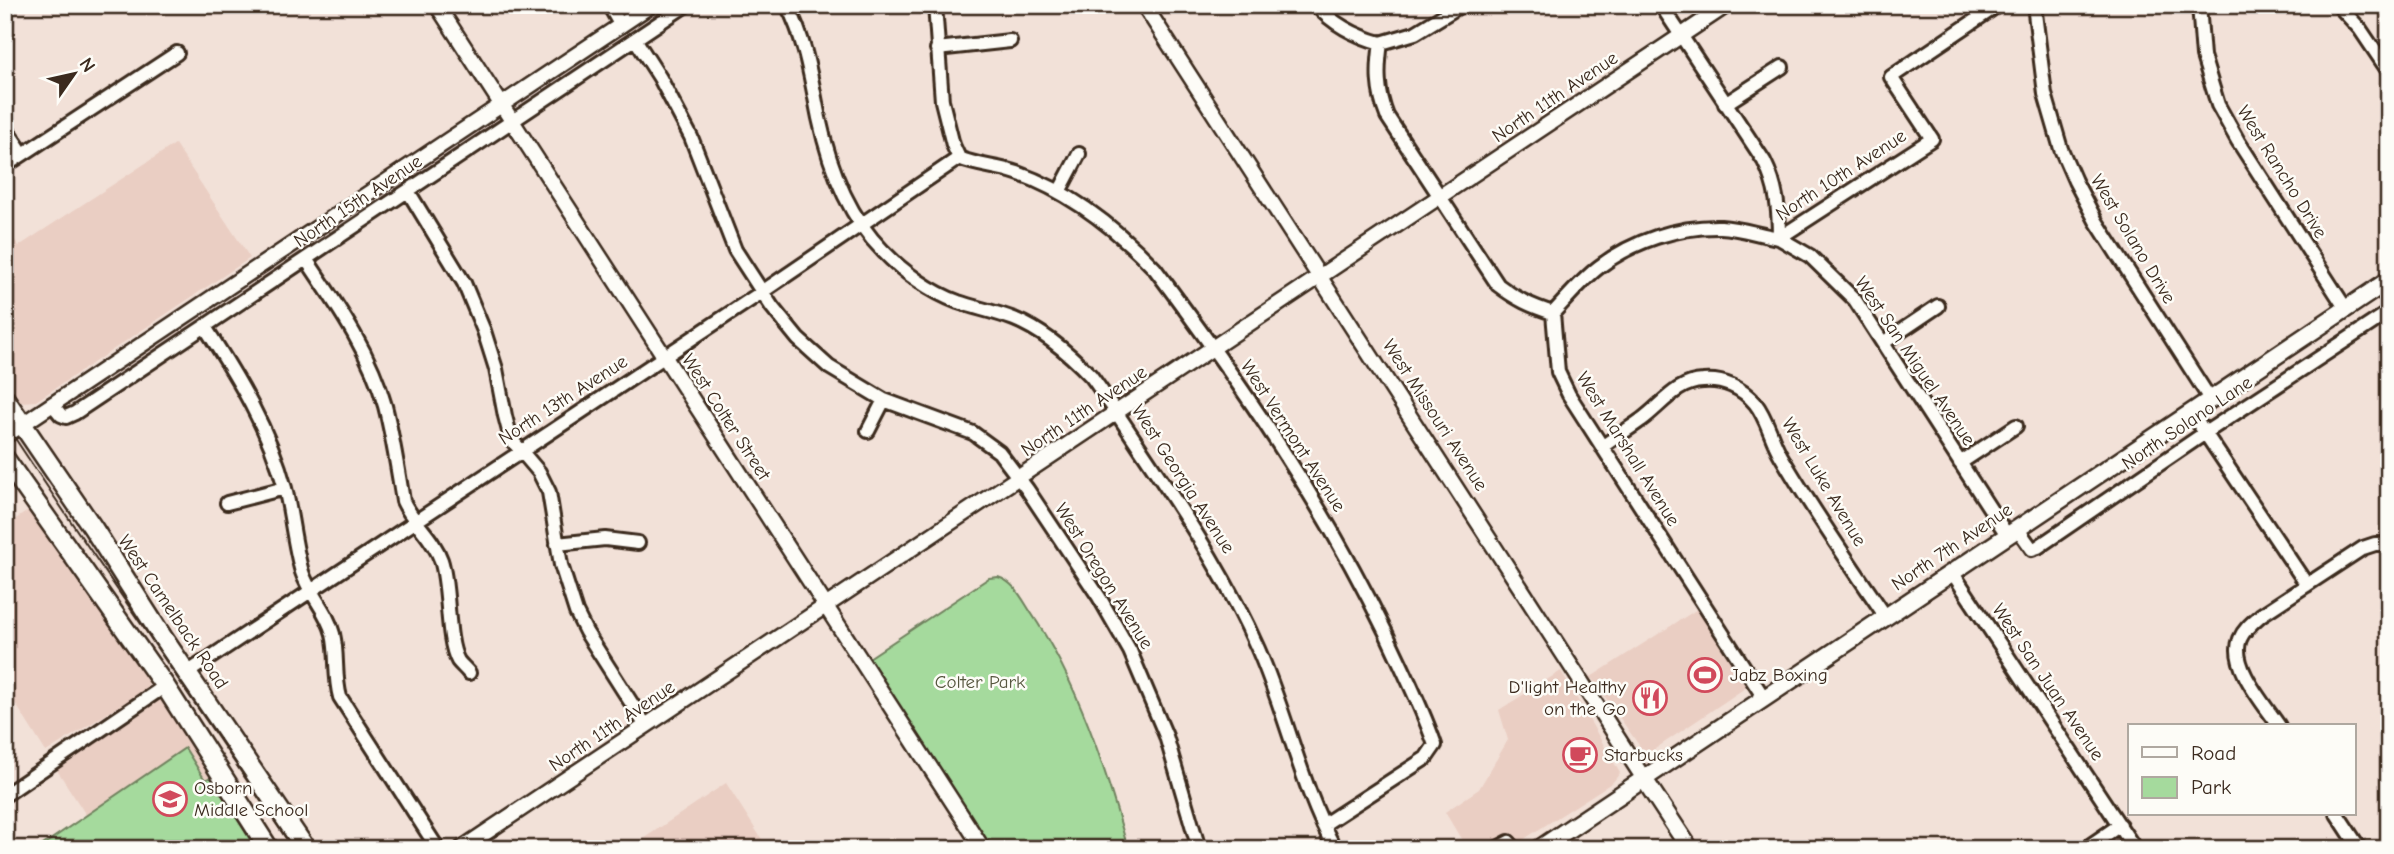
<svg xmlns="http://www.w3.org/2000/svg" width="2394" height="854" font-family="'Comic Neue',sans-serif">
	<rect width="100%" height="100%" fill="#f2e1d8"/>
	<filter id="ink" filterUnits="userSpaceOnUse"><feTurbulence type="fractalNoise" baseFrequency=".0143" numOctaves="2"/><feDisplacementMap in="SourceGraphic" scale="14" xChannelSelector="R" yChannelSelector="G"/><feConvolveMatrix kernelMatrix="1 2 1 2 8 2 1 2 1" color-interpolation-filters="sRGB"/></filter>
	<g filter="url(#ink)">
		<path fill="#eacec3" d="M175,144L250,258L36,401L21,402L15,399L5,385V227L19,246Z
			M31,509L150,681L146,689L46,752L5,687V526Z
			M1699,608L1748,686L1652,751L1641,748L1591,677Z
			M1561,671L1620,773L1613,782L1521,841L1507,837L1483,849H1467L1445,812L1479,789L1508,740L1499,710Z
			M161,699L167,701L261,849H37L86,815L57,770Z
			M726,783L768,849H628Z"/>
		<path fill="#a5da9d" stroke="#70825e" stroke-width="2" d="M998,577C1014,582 1021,597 1030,611C1079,684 1104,764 1128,849H992L869,658L989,578Z
			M185,748L205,780L211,777L256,849H37Z"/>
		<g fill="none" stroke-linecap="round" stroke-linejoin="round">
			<g stroke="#3b2a1e" stroke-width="18">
				<path id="minor" d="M609,5L621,26
					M787,5C806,41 811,79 819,118C829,165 848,216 883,251C903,272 931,292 958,302C976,308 996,312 1014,319C1044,331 1069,353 1091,376C1113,406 1133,438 1154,469C1193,527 1230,585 1258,649C1287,715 1301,786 1335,849
					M935,5L942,101L953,145L959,158C977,166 998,166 1017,173C1071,192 1116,228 1155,269C1242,385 1323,503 1386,633C1403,670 1422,707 1435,745L1426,758L1323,825
					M1316,5C1334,25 1355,36 1381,43
					M1661,5L1764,161C1777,187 1779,210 1779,238L1810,256L1855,300L2007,535
					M2034,5L2045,94L2061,149L2075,181L2096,221L2210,399
					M2199,5L2203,56L2218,105L2238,141L2346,309
					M2338,5L2360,29L2389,72
					M635,39L660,78L691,137L735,250L772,307L798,339L829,367L884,400L973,433L999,452L1027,489L1099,597L1130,651L1166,736L1199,849
					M1381,43C1377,70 1377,91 1387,116L1498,285C1516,299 1531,306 1553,313
					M1381,43L1415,33L1461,5
					M937,49L1010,41
					M1725,104L1782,67
					M5,127L23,154
					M5,166L177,53
					M408,191L464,283L484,331L496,369L505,416L511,439L539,472L549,492L561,565L576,612L586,632L646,726
					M1059,192L1079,154
					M306,259C337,305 370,352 385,406C393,437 398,470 403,501C413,523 433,537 441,560C450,587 446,640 458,661C461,665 466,669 469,673
					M1553,313C1568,297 1582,280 1599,267C1633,241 1678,226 1721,227C1740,228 1760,235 1779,238L1932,139L1891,77L1998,5
					M1553,313L1558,372L1569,395L1764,698
					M205,327C238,378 269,429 285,488C292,516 294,545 302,572C309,594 327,610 333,634C338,655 334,676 340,697L438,849
					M1883,343L1938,306
					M52,404L61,415L66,417L75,413L686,5
					M2191,412L2307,585
					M868,431L884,400
					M1602,447C1615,437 1629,429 1641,420C1662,405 1676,382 1703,381C1723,379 1742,388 1755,403C1767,418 1771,439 1781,456C1813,511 1850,564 1886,617
					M1960,463L2016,426
					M227,503L285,488
					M2017,528L2032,549L2038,547L2205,433L2386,314
					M557,544L605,539L638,543
					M1952,572L2135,849
					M187,673L762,292L959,158
					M2279,726C2265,705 2229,665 2240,639C2244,629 2253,622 2261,615L2363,548L2375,544H2389
					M5,795L165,686
					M2337,814L2360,849
					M1496,849L1509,842L1515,849
					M2085,849L2120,825"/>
			</g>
			<g stroke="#3b2a1e" stroke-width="19">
				<path id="tertiary" d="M437,5L983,849
					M1144,5L1644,779
					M5,436L651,5
					M461,849L1727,5"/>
			</g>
			<g stroke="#3b2a1e" stroke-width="21">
				<path id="secondary" d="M1644,779L1690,849
					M1539,849L2389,280"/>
			</g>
			<g stroke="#3b2a1e" stroke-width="23">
				<path id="primary" d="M5,399L93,528L163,638L306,849
					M5,459L165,686L269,849"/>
			</g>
			<use href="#minor" stroke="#fdfcf7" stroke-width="12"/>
			<use href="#tertiary" stroke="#fdfcf7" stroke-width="14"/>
			<use href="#secondary" stroke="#fdfcf7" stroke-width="16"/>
			<use href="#primary" stroke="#fdfcf7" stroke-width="18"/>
			<path stroke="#3b2a1e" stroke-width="2" d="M5,423C99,567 200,705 293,849"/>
		</g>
	</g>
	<defs>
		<g id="stadium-ring" transform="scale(1.75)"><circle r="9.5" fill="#fdfcf7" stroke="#d1495b" stroke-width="1.5"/><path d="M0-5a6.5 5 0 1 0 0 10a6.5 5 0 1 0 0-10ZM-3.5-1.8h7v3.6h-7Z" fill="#d1495b"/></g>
		<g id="restaurant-ring" transform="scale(1.75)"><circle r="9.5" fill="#fdfcf7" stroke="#d1495b" stroke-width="1.5"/><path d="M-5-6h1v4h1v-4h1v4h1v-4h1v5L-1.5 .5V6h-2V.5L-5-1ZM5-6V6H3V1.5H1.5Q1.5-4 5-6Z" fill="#d1495b"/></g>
		<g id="cafe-ring" transform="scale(1.75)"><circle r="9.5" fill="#fdfcf7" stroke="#d1495b" stroke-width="1.5"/><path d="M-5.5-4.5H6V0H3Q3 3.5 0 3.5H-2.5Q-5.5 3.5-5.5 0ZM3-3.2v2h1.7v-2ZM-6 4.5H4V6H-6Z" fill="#d1495b"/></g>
		<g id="school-ring" transform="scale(1.75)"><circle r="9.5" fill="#fdfcf7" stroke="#d1495b" stroke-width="1.5"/><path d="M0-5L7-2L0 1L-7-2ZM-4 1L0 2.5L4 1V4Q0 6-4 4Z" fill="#d1495b"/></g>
	</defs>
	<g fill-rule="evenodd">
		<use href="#stadium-ring" x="1705" y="675"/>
		<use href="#restaurant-ring" x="1650" y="698"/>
		<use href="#cafe-ring" x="1580" y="755"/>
		<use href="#school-ring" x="170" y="799"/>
	</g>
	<g text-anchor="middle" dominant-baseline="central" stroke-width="5" stroke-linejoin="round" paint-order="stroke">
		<g font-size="19" fill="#3b2a1e" stroke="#fdfcf7">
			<text transform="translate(1555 97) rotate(-34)">North 11th Avenue</text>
			<text transform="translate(2282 172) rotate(58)">West Rancho Drive</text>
			<text transform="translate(1841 175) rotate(-33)">North 10th Avenue</text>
			<text transform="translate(358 201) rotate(-34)">North 15th Avenue</text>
			<text transform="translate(2133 239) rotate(59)">West Solano Drive</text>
			<text transform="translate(1915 361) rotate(56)">West San Miguel Avenue</text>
			<text transform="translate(563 400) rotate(-33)">North 13th Avenue</text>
			<text transform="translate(1084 411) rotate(-34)">North 11th Avenue</text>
			<text transform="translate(1435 415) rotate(57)">West Missouri Avenue</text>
			<text transform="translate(726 417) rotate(57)">West Colter Street</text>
			<text transform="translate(2187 423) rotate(-34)">North Solano Lane</text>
			<text transform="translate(1293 436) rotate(57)">West Vermont Avenue</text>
			<text transform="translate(1628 449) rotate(58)">West Marshall Avenue</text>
			<text transform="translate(1183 479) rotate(57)">West Georgia Avenue</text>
			<text transform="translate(1824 482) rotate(59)">West Luke Avenue</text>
			<text transform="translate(1952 547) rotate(-34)">North 7th Avenue</text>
			<text transform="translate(1104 576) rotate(58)">West Oregon Avenue</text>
			<text transform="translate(173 612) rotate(56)">West Camelback Road</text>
			<text transform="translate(2048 682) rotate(56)">West San Juan Avenue</text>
			<text transform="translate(612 726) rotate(-34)">North 11th Avenue</text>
		</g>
		<g font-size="19" fill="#3b2a1e" stroke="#fdfcf7" text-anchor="start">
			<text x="1730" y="675">Jabz Boxing</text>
			<text x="1626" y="687" text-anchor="end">D'light Healthy<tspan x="1626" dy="22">on the Go</tspan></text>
			<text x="1604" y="755">Starbucks</text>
			<text x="194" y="788">Osborn<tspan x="194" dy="22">Middle School</tspan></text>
		</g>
		<g font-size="19" fill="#56563e" stroke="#fdfcf7">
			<text x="980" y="682">Colter Park</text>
		</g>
	</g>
	<rect width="2394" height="854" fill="none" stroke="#fdfcf7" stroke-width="28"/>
	<rect x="14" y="14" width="2366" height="826" fill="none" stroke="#3b2a1e" stroke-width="2.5" filter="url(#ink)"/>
	<rect x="2128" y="724" width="228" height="91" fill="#fdfcf7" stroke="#afa8a0" stroke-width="2"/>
	<rect x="2142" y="747" width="35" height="10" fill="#fdfcf7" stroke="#afa8a0" stroke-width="2"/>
	<text x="2191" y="760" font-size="21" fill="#3b2a1e">Road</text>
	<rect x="2142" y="777" width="35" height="21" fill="#a5da9d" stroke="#afa8a0" stroke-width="2"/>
	<text x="2191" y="794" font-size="21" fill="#3b2a1e">Park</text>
	<g transform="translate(74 74) rotate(56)" stroke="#fdfcf7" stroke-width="5" paint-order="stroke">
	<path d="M0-5L12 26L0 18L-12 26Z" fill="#3b2a1e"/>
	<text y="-10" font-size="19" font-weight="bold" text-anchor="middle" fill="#3b2a1e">N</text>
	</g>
</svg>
